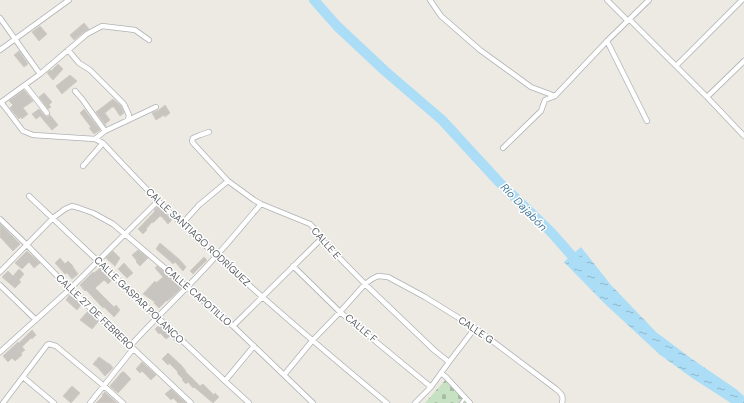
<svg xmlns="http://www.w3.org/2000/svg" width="744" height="403" font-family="'DM Sans',sans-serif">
	<defs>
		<pattern id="cemetery-stones" width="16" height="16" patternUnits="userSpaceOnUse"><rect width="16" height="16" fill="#c7e2c3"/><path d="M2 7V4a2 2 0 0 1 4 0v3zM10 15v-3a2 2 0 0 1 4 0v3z" fill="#a5bba2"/></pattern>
		<pattern id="water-ripples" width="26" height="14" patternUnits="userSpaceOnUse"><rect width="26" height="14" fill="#abdef6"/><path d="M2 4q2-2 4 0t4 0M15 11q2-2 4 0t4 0" fill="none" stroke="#8eb7cb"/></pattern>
	</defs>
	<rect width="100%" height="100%" fill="#edeae4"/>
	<path fill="url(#cemetery-stones)" d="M447,378L470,403H425Z"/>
	<path fill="url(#water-ripples)" d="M581,247L611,285L656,332L692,359L736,389L744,396V403H731L692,378L659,354L603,302L564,262Z"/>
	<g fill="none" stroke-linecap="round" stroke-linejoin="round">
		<path stroke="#abdef6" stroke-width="10" d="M314,0L337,26L385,71L442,120L499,182L551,232L580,265"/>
	</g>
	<path fill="#c8c5c0" stroke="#d1cbc3" d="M84,23L89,29L85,31L74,40L70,35Z
		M40,26L47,34L39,41L32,32Z
		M19,51L28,64L24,67L14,55Z
		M58,64L63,69L53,80L47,73L50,70L51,71Z
		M70,75L77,81L62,94L56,86Z
		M24,90L33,101L23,108L28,114L22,119L21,117L19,119L10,108L13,105L9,101Z
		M44,93L52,102L49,105L51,107L48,109L39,97Z
		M113,99L121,106L124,113L120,116L114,107H112L105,113L110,120L105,124L106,126L96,112Z
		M165,105L170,113L165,117L164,115L156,120L152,113L159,110Z
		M39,109L45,116L48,117L50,115L58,125L52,130L40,116L36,119L32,114Z
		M84,109L100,130L94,134L89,128L91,127L80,113Z
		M158,206L172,220L168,224L161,216L160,217V216L153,223L152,222L146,229L147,230L143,234L138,229L155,211L154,210Z
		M0,224L20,244L13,251L0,237Z
		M160,243L179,259L186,267L183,271L175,262L173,264L170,261L156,249Z
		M138,250L148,258L140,266L136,262L137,261L132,255Z
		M27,251L40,263L34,268L29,262L22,269L15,263Z
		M113,251L120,258L115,266L106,258Z
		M204,257L207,260L193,274L190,271Z
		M60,258L65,264L68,261L73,266V267L78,274L72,279L67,273L65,274L55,263Z
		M124,263L133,273L127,278L118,269Z
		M157,266L182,287L173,296L167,301H166L159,308L154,303L155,302L143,294L155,281L156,283L163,277L155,268Z
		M100,268L112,280L108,284L104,280L95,288L114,307L116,305L120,310L114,317L104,307L103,308L86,290L85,291L80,285L93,272L94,273Z
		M19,269L24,274L19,280L21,282L15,288L2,277L8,271L13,276Z
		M70,294L81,305L77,310L66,300Z
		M88,311L99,321L92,329L80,320Z
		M160,324L178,342L177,343L170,336L166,339L160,333L159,334L155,329Z
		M32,330L36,335L32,339L31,338L22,347L25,350L21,353L22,355L15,361L12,358L8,362L3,356L18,342L19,343Z
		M168,353L181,365L186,371H185L200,386L203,384L214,395L215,393L219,397L213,403L194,387L193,388L188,382L186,384L182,380L183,379L177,373L178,372L169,363L168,365L162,359Z
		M99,357L109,364H110L113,368L105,376L98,368L93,364Z
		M142,362L156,375L151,380L142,371L140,373L136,369Z
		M122,372H124L131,379L118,393L110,386Z
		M72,386L80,393L71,403L63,396Z
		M171,389L186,403H178L173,398L171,400L165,394Z
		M105,392L117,403H96L103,396L102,395Z"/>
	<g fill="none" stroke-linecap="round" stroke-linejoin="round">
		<g stroke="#afb2b5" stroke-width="4">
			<path id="lane" d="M461,403L465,398"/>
		</g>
		<g stroke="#afb2b5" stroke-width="6">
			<path id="street" d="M430,0L441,16L480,50L531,87L555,96
				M607,0L628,21
				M0,18L40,74
				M630,20L707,97L744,136
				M607,41L647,121
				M0,50L69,0
				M68,50L79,63L90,70L124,104L129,115L128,120
				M676,66L742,0
				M25,85L47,113
				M75,91L82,99L105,131
				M707,97L744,61
				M1,102L23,131L33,135L95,139L103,143C129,171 154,198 182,224C248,286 317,345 387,403
				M0,103L40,74L87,34L102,26L135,30L149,40
				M209,132L200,135L193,138L192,141L193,143L228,181L254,200L261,204L310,224L315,229L321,239L365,284L434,350L449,362
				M95,139L105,131L156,107
				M503,148L541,111L545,100L555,96L607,41L649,0
				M83,166L103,143
				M29,196L225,381L249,403
				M0,219L26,244L70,289L191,403
				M182,224L199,205L228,181
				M293,266L340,312L431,387
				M0,272L53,218L65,209L72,206L79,208L93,213L113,224L233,326L313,403
				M0,285L36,320
				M233,326L321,239
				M130,346C158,315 189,287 217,255C232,239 246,221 261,204
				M0,352L70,289L158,201
				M441,373L446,377L470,403
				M284,375L312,341L340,312L365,284L372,279L378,276L388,277L425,297L475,328L556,389C561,393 564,396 562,403
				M23,377L54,403
				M225,381L254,346
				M3,403L47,345L49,344L56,346L104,386L123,403
				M90,403L133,349
				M415,403L431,387L449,362L475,328"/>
		</g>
		<use href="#lane" stroke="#fff" stroke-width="2.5"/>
		<use href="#street" stroke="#fff" stroke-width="4.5"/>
	</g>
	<g text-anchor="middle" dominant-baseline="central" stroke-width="3" stroke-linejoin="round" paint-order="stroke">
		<g font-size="10" fill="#5c6063" stroke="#fff">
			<text transform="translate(198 237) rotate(43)">CALLE SANTIAGO RODRÍGUEZ</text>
			<text transform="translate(326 243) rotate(49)">CALLE E</text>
			<text transform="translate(198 296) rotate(41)">CALLE CAPOTILLO</text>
			<text transform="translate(139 300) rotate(44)">CALLE GASPAR POLANCO</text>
			<text transform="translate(95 312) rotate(44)">CALLE 27 DE FEBRERO</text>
			<text transform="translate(361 328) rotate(40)">CALLE F</text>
			<text transform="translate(476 330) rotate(34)">CALLE G</text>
		</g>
		<g font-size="11" font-style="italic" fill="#477c9e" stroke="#fff">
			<text transform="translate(524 207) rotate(46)">Río Dajabón</text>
		</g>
	</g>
</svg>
